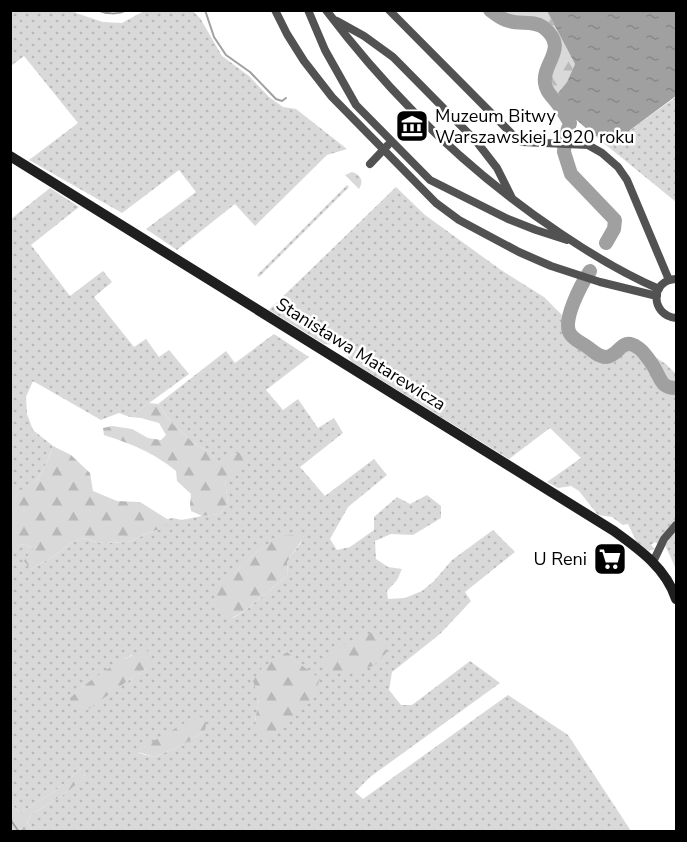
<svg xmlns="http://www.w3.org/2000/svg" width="687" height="842" font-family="'Nunito Sans',sans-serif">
	<defs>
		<pattern id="grass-dots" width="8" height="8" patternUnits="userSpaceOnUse" patternTransform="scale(1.5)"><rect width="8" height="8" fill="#d9d9d9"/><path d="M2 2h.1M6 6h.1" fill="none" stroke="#b8b8b8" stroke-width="1.8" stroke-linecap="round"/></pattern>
		<pattern id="forest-firs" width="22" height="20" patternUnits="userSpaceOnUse" patternTransform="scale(1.5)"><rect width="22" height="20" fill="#d9d9d9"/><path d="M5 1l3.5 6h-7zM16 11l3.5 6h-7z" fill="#b8b8b8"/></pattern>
		<pattern id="water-ripples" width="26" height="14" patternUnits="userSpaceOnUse" patternTransform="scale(1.5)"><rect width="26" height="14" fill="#a0a0a0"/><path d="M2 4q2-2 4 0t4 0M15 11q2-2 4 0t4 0" fill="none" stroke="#888"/></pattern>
	</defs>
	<rect width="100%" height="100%" fill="#fff"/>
	<path fill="url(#grass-dots)" fill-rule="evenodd" d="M11,10L74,11L76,13L103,22L122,23L144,11H193L200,18L222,56L249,76L269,97L283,107L296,109L347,149L327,155L255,226L235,204L177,250L146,229L196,192L179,170L122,213L29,160L78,123L24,56L11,66Z
		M676,97V202L595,136H622Z
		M352,172C361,175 364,181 359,189L345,175Z
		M347,185L349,187L259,277L257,275Z
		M396,187L425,215L501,270L544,297L564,317C564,322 562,327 564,331C568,343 596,364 609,361C618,359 621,345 632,349C647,355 650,376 660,387C664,392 671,393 676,395V521L671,527L659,545L655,542L651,545L655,549L649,551L636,541L628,524L623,525L612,517L598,515L579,491L571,486L558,488L547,482L581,458L550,428L509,459L352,362L342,349L336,345L324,344L269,310Z
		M50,188L79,207L31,245L70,296L103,271L112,282L94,297L134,347L146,339L159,357L169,350L189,374L130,417L119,413L101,420L33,381L26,397L27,414L33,430L53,446L47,462L38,479L13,496L11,493V219Z
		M274,334L309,357L266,390L283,410L298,399L318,428L334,418L343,433L300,467L325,496L374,459L387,475L348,507L330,539L337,550L350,547L374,530V517L397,497L410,504L427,495L441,506V518L413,535L391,534L375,541L376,559L388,567L402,569L397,580L387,591L388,599L405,598L422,591L434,581L452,560L493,530L515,552L465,592L471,601L440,634L392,672L389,690L401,705H412L470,661L500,683L370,777L355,792L363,799L508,695L568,735L631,831H33L27,822L31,815L63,795L85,776L82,767C65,786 42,800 20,813L11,804L10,555L22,544L33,548L31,569L54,556L70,544L83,538L101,543L128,542L156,530H164L167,519L173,518L182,520L202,516L220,514L228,503L225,479L233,454L220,465L209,451L197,446L171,422L158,404L226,351L235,363ZM302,541L287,562L288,575L246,610L233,618L213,592L262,547ZM286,652L304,667L319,679L255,721L259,699ZM131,655L147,668L126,682L70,698L84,686ZM205,730L183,745L154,757L138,753L145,746Z
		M650,354L666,364L676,374V385C674,384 668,383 667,382C663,379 654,360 650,354Z
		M676,529V569L665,545Z"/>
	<path fill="url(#forest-firs)" d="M497,11H547L575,64L567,82L558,93C538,66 566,65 558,40C546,7 518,25 497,11Z
		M149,403L158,404L171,422L197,446L209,451L220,464L233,454L245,452L247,458L245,465L225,479L228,503L220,514L202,516L191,511L190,505L191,494L177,481L176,471C153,452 131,444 104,435L103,428L112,426L132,429L148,438L161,440L166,435L159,423L141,418L130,417Z
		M53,446L71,455L90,473L93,491L117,501L140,502L167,519L165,530H156L128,542L101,543L83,538L70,544L54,556L31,569L24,561L33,548L22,544L11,555V493L13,495L38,479L47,462Z
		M304,534L302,540L287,562L288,575L246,610L232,618L222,611L212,592L262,547L283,536Z
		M373,632L384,637L386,653L373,666L344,674L324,671L326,660L343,645Z
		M147,650L152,659L147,668L126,682L83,713L71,706L70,698C91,679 120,658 147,650Z
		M287,652L304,667L320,679L312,698L291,720L267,737L259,733L255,721L259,699L253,681L262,668Z
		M195,717L207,718L205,730L183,745L154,757L138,752L145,746Z
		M83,766L85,777L63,795L31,815L27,822L33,831H11V804L20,813C43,799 65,786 83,766Z"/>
	<path fill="url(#water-ripples)" d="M547,11H676V96L622,136H595L573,117L558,93L567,82L575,64Z"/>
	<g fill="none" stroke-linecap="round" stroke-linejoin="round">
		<path stroke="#a0a0a0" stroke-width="2" d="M97,10C106,14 118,15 127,10
			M205,10L214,37L226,55L250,72L276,99L282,101L286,98
			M10,819L19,832"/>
		<path stroke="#a0a0a0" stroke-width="14" d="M490,10C495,14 500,18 506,20C518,25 533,20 543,27C570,48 542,62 545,83C546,92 552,96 557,103C562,109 566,116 570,123L565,138L564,152L571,174L615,220L614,229L606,243
			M590,271C582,283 560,323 571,335C574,339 581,343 586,346C592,350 598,357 606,357C620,356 621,336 637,347C643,350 654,366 657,373C662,383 664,388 676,388"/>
		<path stroke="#525252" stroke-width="8" d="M275,10L287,34L304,61L332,97L436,203L459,220L519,252L551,266L600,282L657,296
			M308,10L325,50L356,105L430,180L508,219L536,230L567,240
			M326,10C391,96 470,173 560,233C591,254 624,274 659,289
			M389,10L514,136L522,142L588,145L602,153L618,167L627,180L669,280
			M337,21L364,36L393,57L476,141L497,168L512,198
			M676,279C650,280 650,315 676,318
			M653,562L664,539L676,525"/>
		<path stroke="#1f1f1f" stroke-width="10" d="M10,156L614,531C639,549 666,568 676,599"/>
		<path stroke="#525252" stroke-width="8" d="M370,164L388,145"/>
	</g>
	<defs>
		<g id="museum-square" transform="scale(1.725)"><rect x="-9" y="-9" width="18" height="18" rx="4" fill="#000" stroke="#fff"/><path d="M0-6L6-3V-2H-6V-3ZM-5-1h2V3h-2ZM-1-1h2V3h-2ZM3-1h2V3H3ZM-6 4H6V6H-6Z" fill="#fff"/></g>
		<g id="supermarket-square" transform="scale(1.725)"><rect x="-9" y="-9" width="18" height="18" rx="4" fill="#000" stroke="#fff"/><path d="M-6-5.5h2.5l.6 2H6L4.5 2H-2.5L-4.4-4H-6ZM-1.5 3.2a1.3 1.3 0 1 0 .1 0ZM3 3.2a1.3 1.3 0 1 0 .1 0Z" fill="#fff"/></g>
	</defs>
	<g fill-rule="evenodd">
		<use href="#museum-square" x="412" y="126"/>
		<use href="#supermarket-square" x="610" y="559"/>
	</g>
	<g text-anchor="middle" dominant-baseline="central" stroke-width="5" stroke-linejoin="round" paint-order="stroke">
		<g font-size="18" fill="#000" stroke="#fff" text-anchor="start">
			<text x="435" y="116">Muzeum Bitwy<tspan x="435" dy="21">Warszawskiej 1920 roku</tspan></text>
			<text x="587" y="559" text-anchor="end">U Reni</text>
		</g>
		<g font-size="18" fill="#000" stroke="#fff">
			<text transform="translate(361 354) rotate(32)">Stanisława Matarewicza</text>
		</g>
	</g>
	<rect width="687" height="842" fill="none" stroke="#000000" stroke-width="24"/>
</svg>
